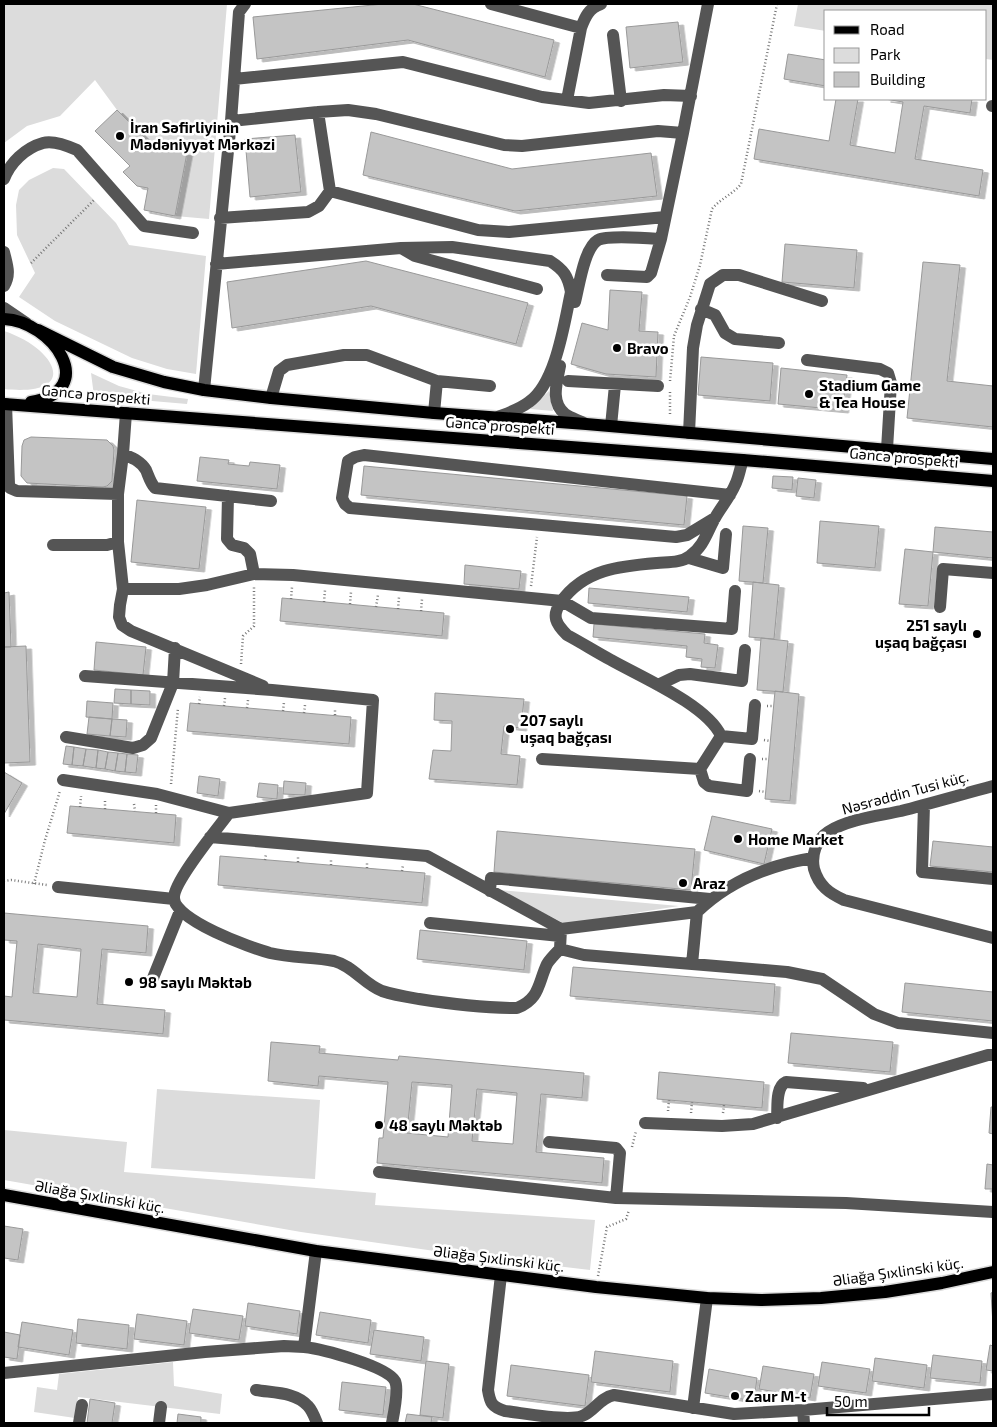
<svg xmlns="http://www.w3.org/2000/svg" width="997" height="1427" font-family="'Exo 2',sans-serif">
	<defs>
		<filter id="shadow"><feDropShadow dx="5.5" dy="3" stdDeviation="0" flood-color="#0004"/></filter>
	</defs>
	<rect width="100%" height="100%" fill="#fff"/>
	<path fill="#dcdcdc" d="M4,4H227L209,219L175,216L187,154L154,147L117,110L95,80L60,116L27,126L4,143Z
		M798,4H993V60L986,59V11H826V31L794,26Z
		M53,168L64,169L116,223L129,245L206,256L196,374L167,369L132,358L55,321L19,297L35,273L17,235L16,205L19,190L29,180Z
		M4,331C56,348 82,397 4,389Z
		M91,373L119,386L148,394L188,399L187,404L94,396Z
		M549,391L553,411L530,409Z
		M500,890L679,906L565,924Z
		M157,1089L320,1100L315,1179L151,1168Z
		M4,1130L127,1142L124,1172L376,1193L375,1205L595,1220L590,1270L463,1255L301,1232L4,1180Z
		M173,1362L174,1386L222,1394L220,1414L78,1397L75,1418L34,1412L37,1387L57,1390L59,1374Z"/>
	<path fill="#c4c4c4" stroke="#999" fill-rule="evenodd" filter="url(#shadow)" d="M383,4H413L554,40L545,77L408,40L257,59L253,17Z
		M678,22L683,62L630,68L626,27Z
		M788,54L826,60V86L784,79Z
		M836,99H858L850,145L895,153L903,102L885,99H972L970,113L924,106L915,159L983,170L979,196L754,159L759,129L829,141Z
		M117,110L154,147L187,153L175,216L144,210L148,188L137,186L123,172L130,166L95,131Z
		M371,132L512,169L651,153L657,196L515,211L363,175Z
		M295,135L301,192L250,197L245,139Z
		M785,244L857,250L854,288L782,282Z
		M366,261L528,303L516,344L371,306L232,328L227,282Z
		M923,262L960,265L947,381L993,386V427L907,418Z
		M610,290L642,292L639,331L658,332L656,377L606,374L571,364L582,323L608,330Z
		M701,357L773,363L770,401L698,395Z
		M781,368L847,375L843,410L778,404Z
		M31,437L107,440L113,446L114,450L112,481L107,486L103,487L27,483L21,476L22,446L24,440Z
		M200,457L229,460L228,464L249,466L250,462L280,465L277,489L197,481Z
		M364,466L687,496L684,525L361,495Z
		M773,476L793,477L792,490L772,488Z
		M798,478L816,480L814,498L796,496Z
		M137,500L206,507L199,569L131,562Z
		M820,521L879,526L875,568L817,563Z
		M743,526L768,528L763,583L739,581Z
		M935,527L993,532V558L933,552Z
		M905,549L933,552L928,606L899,604Z
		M465,565L521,571L519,589L464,584Z
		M753,582L779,585L774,639L749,637Z
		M589,588L689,597L687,612L588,603Z
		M9,592L11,647H4V593Z
		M282,598L444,613L442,636L280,621Z
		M594,624L705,634L704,643L718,645L715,668L701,667L702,659L686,657L687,646L593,637Z
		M761,638L788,641L783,692L757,690Z
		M96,642L146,647L143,675L94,670Z
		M26,646L30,762L4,763V647Z
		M115,689L131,690V704L114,703Z
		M131,690L150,691V705L131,704Z
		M775,691L799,694L790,801L765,799Z
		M435,693L524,699L521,728L504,726L501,754L520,756L517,785L429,779L433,750L451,751L452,721L434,720Z
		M87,701L113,703L112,719L86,717Z
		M190,703L351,717L349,744L187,731Z
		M89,717L112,719L110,736L87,734Z
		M112,719L127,720L126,737L110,736Z
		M66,746L74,747L72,765L63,764Z
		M74,747L86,749L83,766L72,765Z
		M86,749L98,750L96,768L83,766Z
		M98,750L108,752L105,769L96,768Z
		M108,752L118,753L115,771L105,769Z
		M118,753L127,754L125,772L115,771Z
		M127,754L138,755L136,773L125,772Z
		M4,772L22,783L4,814Z
		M199,776L220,779L218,796L197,793Z
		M284,781L306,783L305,795L283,794Z
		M259,783L278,785L277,799L257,797Z
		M70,806L176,815L174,843L67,833Z
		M712,816L772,829L764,864L704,850Z
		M497,831L695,849L691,890L494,872Z
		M933,841L993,847V872L930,866Z
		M220,856L425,873L422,903L218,885Z
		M4,913L148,926L146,953L102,949L97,1004L165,1010L163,1034L4,1020V996L12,997L17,941L4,940ZM38,944L81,949L77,997L33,993Z
		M420,930L527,941L524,970L417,959Z
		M573,967L775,984L773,1013L570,996Z
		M905,983L993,992V1021L902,1012Z
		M791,1033L893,1042L890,1072L788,1063Z
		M271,1042L320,1046L319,1053L398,1060L399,1056L584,1073L582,1098L541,1094L536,1152L604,1158L602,1183L377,1163L379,1138H383L388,1082L319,1076L318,1086L268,1081ZM412,1082L452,1085L448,1137L407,1133ZM477,1089L517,1093L513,1144L472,1141Z
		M659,1072L764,1082L762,1108L657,1099Z
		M991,1107H993V1134L989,1133Z
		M987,1164L993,1165V1189H985Z
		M4,1226L23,1229L18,1260L4,1258Z
		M993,1292V1325L991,1293Z
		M248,1303L300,1311L297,1334L245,1326Z
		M193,1309L243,1316L239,1340L189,1333Z
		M320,1312L371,1320L368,1343L316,1335Z
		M137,1314L187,1321L184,1345L134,1339Z
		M78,1319L129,1325L127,1349L76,1343Z
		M22,1322L73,1330L69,1355L18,1347Z
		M374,1330L424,1337L421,1361L370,1354Z
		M4,1332L20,1335L17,1359L4,1357Z
		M990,1345L993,1346V1371L986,1370Z
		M595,1351L673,1361L670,1392L591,1382Z
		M933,1355L982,1361L980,1383L930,1378Z
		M875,1358L927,1365L924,1388L872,1381Z
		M426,1361L449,1364L443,1418L420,1415Z
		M822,1362L870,1369L866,1393L818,1386Z
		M511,1365L589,1375L585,1406L507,1396Z
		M763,1366L814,1374L810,1398L759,1389Z
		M709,1369L757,1378L754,1401L705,1393Z
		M342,1382L386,1387L383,1415L339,1410Z
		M90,1399L115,1403L112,1423H87Z
		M178,1414L201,1417V1423H177Z
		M407,1414L432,1417L431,1423H405Z"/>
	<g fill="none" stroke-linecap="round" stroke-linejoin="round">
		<g stroke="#dbdbdb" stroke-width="15">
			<path id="major" d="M4,319C52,321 101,390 31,402
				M38,330L113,367L164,382L204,390L271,398L434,413L586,424L993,459
				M4,404L743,460L993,481
				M4,1195L316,1251L596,1287L707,1298L761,1300L821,1298L885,1292L942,1283L993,1272"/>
		</g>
		<path stroke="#777" stroke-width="2.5" stroke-dasharray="1 2.5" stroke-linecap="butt" d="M31,263L94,200
			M670,381L674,336L690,297L700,265L712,209C720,199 733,194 741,184L777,4
			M670,392V414
			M531,586L537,537
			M291,599L292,587
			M324,602L325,590
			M350,604L351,592
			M376,607L378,595
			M398,609L399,597
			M421,611L422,599
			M241,664L243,636L254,626V587
			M199,704L200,697
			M224,706L225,698
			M767,706H774
			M247,708L248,700
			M283,711L284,702
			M304,713L305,705
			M335,715V708
			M764,740L770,741
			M762,759H769
			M171,784L178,708
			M759,791L766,792
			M134,804L135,811
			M80,807L81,796
			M105,809V799
			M156,813V805
			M265,860L266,854
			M298,862V856
			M331,865V859
			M367,868V862
			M402,871L403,865
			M4,881L11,880L47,885
			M34,884L45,840L60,791
			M668,1111L669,1100
			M691,1113L692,1102
			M723,1113L724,1105
			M632,1147L636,1131
			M598,1276L607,1227L626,1219L629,1210"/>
		<path stroke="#555" stroke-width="12" d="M491,4L581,28C585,17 589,8 601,4
			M613,35L621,101
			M234,79L403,62L542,97L589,103L664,95L691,96
			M567,100L581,28
			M992,106H993
			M318,112L330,191
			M231,121L318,112L348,110L376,114L504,145L522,146L658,131L683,133
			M4,179C10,163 25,148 43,143C53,140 68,146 77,150L144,226L193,233
			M220,218L308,212L319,206L330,191L478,230L509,232L665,217
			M403,249L415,256L537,289
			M4,252C7,265 11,274 4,286
			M216,264L401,248L452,247L550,261C564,270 568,276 571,292C564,324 556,383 529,402C520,409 508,413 498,417
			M607,275L647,277L651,273L661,239
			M575,302C579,287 584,248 598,240C608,235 647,238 661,239L683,133L708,4
			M4,308L26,323
			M701,309L715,315L725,333L735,339L779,343
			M807,360L880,369L888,373L891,383L887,449
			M560,366C557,382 550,402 565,414C570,418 578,420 584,423
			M437,381L490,386
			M568,381L658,386
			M204,390L231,121L239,12L245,4
			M271,398L279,371L287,365L344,355H367L437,381L434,413
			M6,404L9,484L10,488L17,491L118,494
			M126,413L123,454L118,494V542L123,589L120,605L119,617L122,625L131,631L263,686
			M611,426L615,385
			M689,433L693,348L697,325L710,284L723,275H739L822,301
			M123,454C132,458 141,461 146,470C149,477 150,482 155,488L271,501
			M228,496L227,539L232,545L244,548L250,554L254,574
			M715,518L687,535L676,537L350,508L345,504L342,498L348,461L355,457L364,455L730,495
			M53,545H107L118,542
			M689,558L723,568L726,534
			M123,589H179L207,585L254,574L293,575L562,601L591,618L732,629L735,591
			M940,607L943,569L993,573
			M85,676L272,690L373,700L367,793L229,813C218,828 173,882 174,898C174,920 251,948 270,953C291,958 313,957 334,961C353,966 364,984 382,991C394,995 407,997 419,999C451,1004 484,1008 517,1008C540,999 538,983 547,964C550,959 555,954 560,949
			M658,685L679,675L690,674L742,681L745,650
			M721,736L752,739L755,705
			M66,737L133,748L143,745L151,738L173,683L175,648
			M542,759L700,769L721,736C707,705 641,677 611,660C596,652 582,643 567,635C556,624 551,616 561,602C584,569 621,566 657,563C668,562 681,563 690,556C704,546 707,532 715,518C721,507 730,497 735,485C739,477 740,468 743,460
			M700,769L704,782L709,786L747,791L750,759
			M63,780L157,794L229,813
			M993,786C963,794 932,803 901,811C878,816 848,819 828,832C816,840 811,855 814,869C819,886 829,893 844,900L993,938
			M924,805L922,872L993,879
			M210,837L427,856L561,929L697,912C729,881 769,865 813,858
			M58,887L174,899
			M490,891L491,878L710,899
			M430,923L560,936
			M561,929L560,949L584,955L692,964L697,912
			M692,964L787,972L822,979L874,1014L898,1023L993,1033
			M153,978L180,911
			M777,1118C778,1108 775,1087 786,1082L863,1088
			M645,1123L722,1126L753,1124L988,1055H993
			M549,1142L616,1148L620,1153L616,1198
			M379,1172L616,1198L846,1203L993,1212
			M316,1251L304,1347C322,1349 387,1366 395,1381C399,1389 394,1413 392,1423
			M501,1275L488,1390C490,1403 492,1407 505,1411C523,1413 567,1422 582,1416C595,1411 599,1398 614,1395L734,1414L803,1410L993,1394
			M4,1373L205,1352L284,1346L304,1347
			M256,1390C274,1393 295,1392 308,1406C312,1410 315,1418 317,1423
			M693,1408L707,1298
			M803,1410L804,1423
			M79,1423L82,1405
			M159,1423L161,1407"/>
		<use href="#major" stroke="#000" stroke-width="12"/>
	</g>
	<g fill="#000" stroke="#fff" stroke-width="2">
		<circle cx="120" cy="136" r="5"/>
		<circle cx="617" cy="348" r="5"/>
		<circle cx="809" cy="394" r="5"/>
		<circle cx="977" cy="634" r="5"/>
		<circle cx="510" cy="729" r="5"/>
		<circle cx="738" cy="839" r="5"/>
		<circle cx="683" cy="883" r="5"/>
		<circle cx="129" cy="982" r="5"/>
		<circle cx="379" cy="1125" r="5"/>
		<circle cx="735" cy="1396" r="5"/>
	</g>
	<g text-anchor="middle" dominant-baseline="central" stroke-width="5" stroke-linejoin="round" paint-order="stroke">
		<g font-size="15" font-weight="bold" fill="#000" stroke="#fff" text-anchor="start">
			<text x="130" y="127">İran Səfirliyinin<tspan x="130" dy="17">Mədəniyyət Mərkəzi</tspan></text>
			<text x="627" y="348">Bravo</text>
			<text x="819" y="385">Stadium Game<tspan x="819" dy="17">&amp; Tea House</tspan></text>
			<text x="967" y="625" text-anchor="end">251 saylı<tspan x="967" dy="17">uşaq bağçası</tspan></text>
			<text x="520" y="720">207 saylı<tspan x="520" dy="17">uşaq bağçası</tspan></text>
			<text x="748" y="839">Home Market</text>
			<text x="693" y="883">Araz</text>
			<text x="139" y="982">98 saylı Məktəb</text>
			<text x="389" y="1125">48 saylı Məktəb</text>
			<text x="745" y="1396">Zaur M-t</text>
		</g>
		<g font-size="15" fill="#000" stroke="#fff">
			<text transform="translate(96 394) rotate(5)">Gəncə prospekti</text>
			<text transform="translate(500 425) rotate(4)">Gəncə prospekti</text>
			<text transform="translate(904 457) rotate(5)">Gəncə prospekti</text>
			<text transform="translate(905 792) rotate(-15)">Nəsrəddin Tusi küç.</text>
			<text transform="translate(100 1196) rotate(10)">Əliağa Şıxlinski küç.</text>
			<text transform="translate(499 1258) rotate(7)">Əliağa Şıxlinski küç.</text>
			<text transform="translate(898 1271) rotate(-8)">Əliağa Şıxlinski küç.</text>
		</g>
	</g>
	<rect width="997" height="1427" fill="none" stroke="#000000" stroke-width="10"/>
	<rect x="824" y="10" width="162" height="90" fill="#ffffff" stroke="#999999"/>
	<rect x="834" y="26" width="25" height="8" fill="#000000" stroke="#999999"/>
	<text x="870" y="35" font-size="15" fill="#000000">Road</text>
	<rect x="834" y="48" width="25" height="15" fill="#dcdcdc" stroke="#999999"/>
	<text x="870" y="60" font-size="15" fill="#000000">Park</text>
	<rect x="834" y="72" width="25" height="15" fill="#c4c4c4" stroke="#999999"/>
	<text x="870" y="85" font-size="15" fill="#000000">Building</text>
	<path d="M827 1407v8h102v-8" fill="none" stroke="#000000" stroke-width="2.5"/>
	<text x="834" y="1407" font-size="15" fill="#000000" stroke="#ffffff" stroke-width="4" paint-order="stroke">50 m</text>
</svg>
